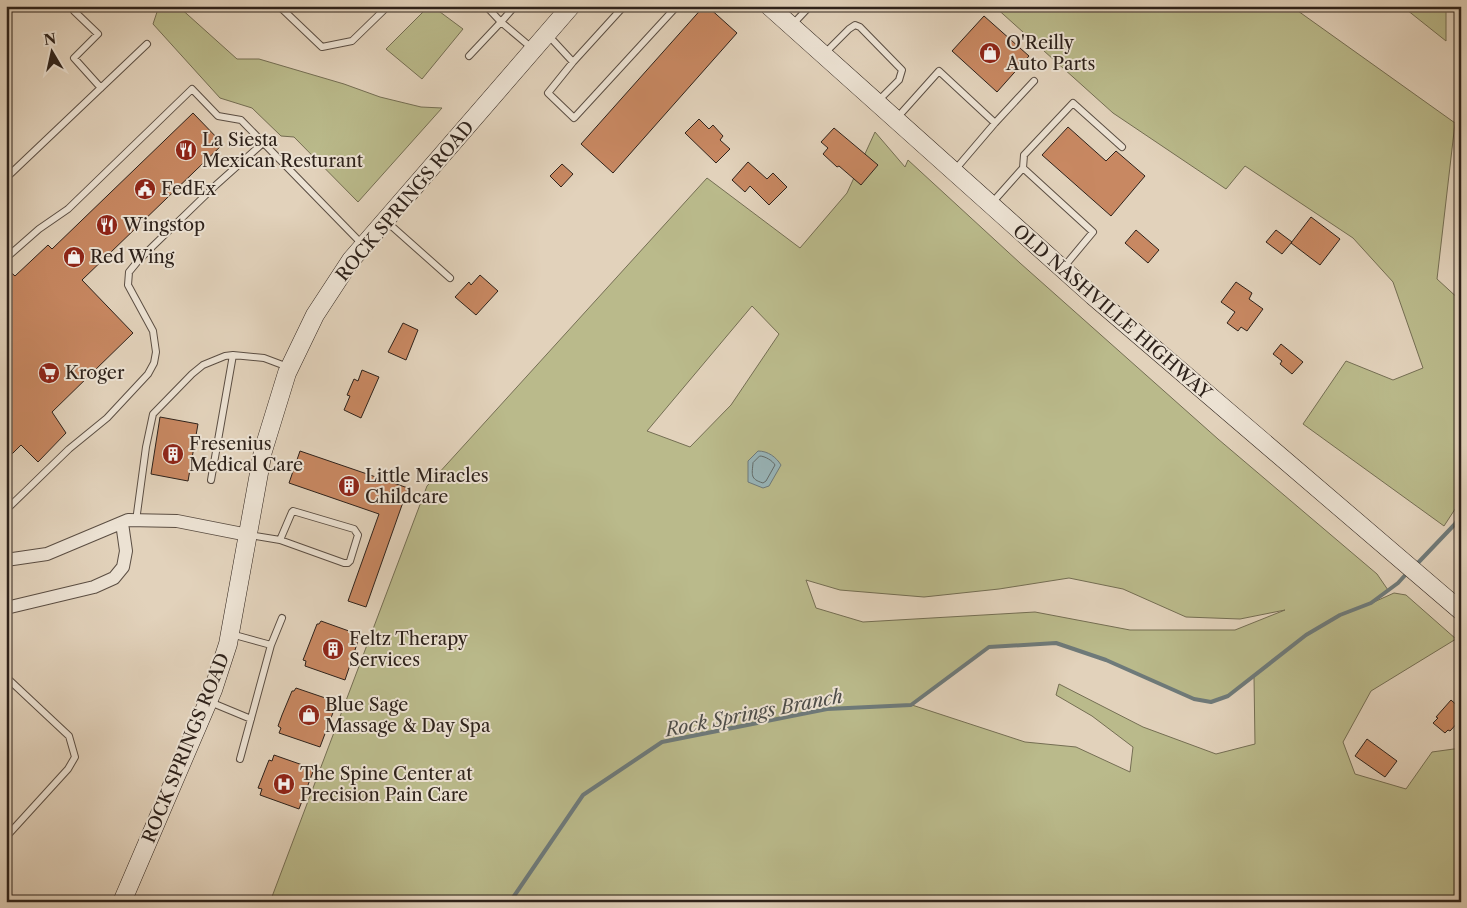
<svg xmlns="http://www.w3.org/2000/svg" width="1467" height="908" font-family="'Libre Caslon Text',serif">
	<rect width="100%" height="100%" fill="#e2d2bb"/>
	<filter id="stains"><feTurbulence type="fractalNoise" baseFrequency=".004" numOctaves="4"/><feColorMatrix values="0 0 0 0 .2 0 0 0 0 .09 0 0 0 0 .02 0 0 0 .5 -.17"/></filter>
	<radialGradient id="worn" r=".72"><stop offset=".6" stop-color="#630" stop-opacity="0"/><stop offset="1" stop-color="#630" stop-opacity=".3"/></radialGradient>
	<path fill="#baba8b" stroke="#746e53" fill-rule="evenodd" d="M159,6H178L237,59H259L344,84L380,97L421,107L442,108L358,202L294,137L281,136L252,108L220,98L153,24Z
		M429,6H432L463,29L422,79L386,49Z
		M994,6H1291L1455,123L1437,279L1461,301V500L1444,526L1303,424L1346,361L1393,380L1423,368L1393,282L1353,238L1245,166L1226,189L1113,113Z
		M1402,6H1446V41Z
		M875,132L905,167L908,160L1020,263L1218,439L1377,574L1388,590L1374,602L1394,593L1406,595L1456,639L1371,691L1343,742L1355,774L1406,789L1432,752L1461,748V902H270L427,486L707,178L800,248L847,193ZM752,306L779,334L731,405L690,447L647,431ZM1069,578L1123,589L1186,617L1240,619L1285,610L1235,630H1130L1035,612L863,622L816,608L806,580L840,590L924,597L999,589ZM1056,643L1106,660L1194,699L1211,702L1228,696L1254,677L1255,744L1216,754L1143,727L1059,684L1056,695L1092,716L1133,747L1130,772L1076,747L1025,742L912,705L989,647Z"/>
	<path fill="#98b5b9" stroke="#6e7a7a" d="M758,451C768,451 776,457 781,465L769,486L763,488L748,482V461Z"/>
	<g fill="none" stroke-linecap="round" stroke-linejoin="round">
		<path stroke="#636c6a" stroke-width="1" d="M760,456C765,456 773,461 775,465L766,481L763,483C750,479 752,475 753,463Z"/>
		<path stroke="#6e7a7a" stroke-width="4" d="M1415,566L1455,524L1461,514
			M510,902L583,795L662,742L827,709L911,705L989,647L1056,643L1106,660L1194,699L1211,702L1228,696L1306,635L1340,615L1371,603L1398,583L1408,572"/>
	</g>
	<path fill="#c88862" stroke="#2e221b" d="M704,6H707L737,33L613,173L581,144Z
		M984,16L1029,56L997,92L952,51Z
		M193,113L223,144L82,280L133,333L52,412L66,433L38,462L21,445L6,460V268L15,276L48,245L52,249Z
		M699,119L709,129L713,125L723,136L720,140L730,149L716,163L685,133Z
		M1068,127L1106,161L1116,151L1145,176L1111,216L1042,155Z
		M834,128L878,165L861,185L839,166L837,167L823,154L828,148L821,142Z
		M748,162L767,179L773,173L787,187L769,205L750,186L745,192L732,180Z
		M562,164L573,174L561,187L550,176Z
		M1311,217L1340,239L1320,265L1291,243Z
		M1136,230L1159,250L1148,263L1125,243Z
		M1276,230L1292,242L1282,254L1266,242Z
		M480,275L498,291L476,315L455,297L469,282L471,285Z
		M1236,282L1252,293L1249,299L1263,309L1247,331L1241,327L1238,331L1227,323L1235,312L1221,302Z
		M403,323L418,330L406,360L388,352Z
		M1281,344L1303,362L1292,374L1280,364L1282,361L1273,354Z
		M362,370L379,377L361,418L344,410L350,396L347,395L354,379L358,381Z
		M160,417L198,424L188,481L151,474Z
		M300,451L408,488L366,607L348,601L379,514L289,483Z
		M321,621L360,635L345,680L305,666L306,661L303,660L317,624H319Z
		M296,688L337,702L320,747L279,733L281,728L278,726L282,715L292,691H294Z
		M1451,700L1461,709V719L1450,731L1448,730L1445,733L1433,723L1438,718L1436,717Z
		M1367,739L1397,761L1385,777L1355,756Z
		M274,755L314,769L299,809L260,795L262,789L258,788L269,760L272,761Z"/>
	<g fill="none" stroke-linecap="round" stroke-linejoin="round">
		<g stroke="#5b4e43" stroke-width="8">
			<path id="lane" d="M279,6L322,47L352,41L388,6
				M486,6L501,22L515,6
				M74,11L98,34L74,58L101,88
				M792,25L810,6
				M548,35L573,62L548,93L574,118L677,6
				M824,54L849,29L855,25L860,27L902,70L899,80L878,101
				M469,56L501,22L533,49
				M573,62L624,6
				M896,119L939,71L995,123L954,171
				M995,123L1034,81
				M1023,168L1093,232L1063,268
				M6,178L147,44
				M991,204L1023,168L1024,155L1073,103L1122,147
				M387,222L450,278
				M6,258L39,229L68,209L192,89L218,116L241,120L362,244
				M211,480L233,355L264,358L288,367
				M6,510L69,449L107,418L148,374L154,363L156,352L153,331L128,285L129,272L138,261L153,246L216,185L263,143
				M136,521L146,447L153,414L192,374L203,365L225,356L233,355
				M249,535L280,540L344,563H348L350,561L358,535L354,529L293,511L292,512L280,540
				M231,634L271,645L282,618
				M6,677L69,736L75,757L68,769L6,837
				M210,702L251,719
				M240,759L271,645"/>
		</g>
		<g stroke="#5b4e43" stroke-width="14">
			<path id="street" d="M6,560L47,554L128,520L177,521L248,535
				M6,608L94,587L114,578L123,567L126,551L122,523"/>
		</g>
		<g stroke="#2e221b" stroke-width="19">
			<path id="secondary" d="M769,6L1093,296L1461,611
				M122,902L213,690L228,644L263,451L287,373L315,315L351,260L571,6"/>
		</g>
		<use href="#lane" stroke="#ece2d3" stroke-width="6"/>
		<use href="#street" stroke="#ece2d3" stroke-width="12"/>
		<use href="#secondary" stroke="#ece2d3" stroke-width="18"/>
	</g>
	<defs>
		<g id="shop-disc" transform="scale(1.125)"><circle r="9.5" fill="#8f2418" stroke="#ece2d3"/><path d="M-5-2.5h2.3a2.7 3.5 0 0 1 5.4 0H5L5.5 6h-11ZM-1.5-2.5h3a1.5 2.3 0 0 0-3 0Z" fill="#fff"/></g>
		<g id="restaurant-disc" transform="scale(1.125)"><circle r="9.5" fill="#8f2418" stroke="#ece2d3"/><path d="M-5-6h1v4h1v-4h1v4h1v-4h1v5L-1.5 .5V6h-2V.5L-5-1ZM5-6V6H3V1.5H1.5Q1.5-4 5-6Z" fill="#fff"/></g>
		<g id="civic-disc" transform="scale(1.125)"><circle r="9.5" fill="#8f2418" stroke="#ece2d3"/><path d="M-.6-6.5H3V-4.5H.6V-3L4-1V1h2V6H-6V1h2V-1L-.6-3ZM-1.2 2.5V6h2.4V2.5Z" fill="#fff"/></g>
		<g id="supermarket-disc" transform="scale(1.125)"><circle r="9.5" fill="#8f2418" stroke="#ece2d3"/><path d="M-6-5.5h2.5l.6 2H6L4.5 2H-2.5L-4.4-4H-6ZM-1.5 3.2a1.3 1.3 0 1 0 .1 0ZM3 3.2a1.3 1.3 0 1 0 .1 0Z" fill="#fff"/></g>
		<g id="building-disc" transform="scale(1.125)"><circle r="9.5" fill="#8f2418" stroke="#ece2d3"/><path d="M-4-6H4V6H1V3H-1V6H-4ZM-2.5-4.3h1.7v1.8h-1.7ZM.8-4.3h1.7v1.8H.8ZM-2.5-1h1.7V.8h-1.7ZM.8-1h1.7V.8H.8Z" fill="#fff"/></g>
		<g id="hospital-disc" transform="scale(1.125)"><circle r="9.5" fill="#8f2418" stroke="#ece2d3"/><path d="M-5-5h3v3.5h4V-5h3V5h-3V1.5h-4V5h-3Z" fill="#fff"/></g>
	</defs>
	<g fill-rule="evenodd">
		<use href="#shop-disc" x="990" y="53"/>
		<use href="#restaurant-disc" x="186" y="150"/>
		<use href="#civic-disc" x="145" y="189"/>
		<use href="#restaurant-disc" x="107" y="225"/>
		<use href="#shop-disc" x="74" y="257"/>
		<use href="#supermarket-disc" x="49" y="373"/>
		<use href="#building-disc" x="173" y="454"/>
		<use href="#building-disc" x="349" y="486"/>
		<use href="#building-disc" x="333" y="649"/>
		<use href="#shop-disc" x="309" y="715"/>
		<use href="#hospital-disc" x="284" y="784"/>
	</g>
	<g text-anchor="middle" dominant-baseline="central" stroke-width="4" stroke-linejoin="round" paint-order="stroke">
		<g font-size="18" fill="#2e221b" stroke="#ece2d3" text-anchor="start">
			<text x="1006" y="43">O'Reilly<tspan x="1006" dy="21">Auto Parts</tspan></text>
			<text x="202" y="140">La Siesta<tspan x="202" dy="21">Mexican Resturant</tspan></text>
			<text x="161" y="189">FedEx</text>
			<text x="123" y="225">Wingstop</text>
			<text x="90" y="257">Red Wing</text>
			<text x="65" y="373">Kroger</text>
			<text x="189" y="444">Fresenius<tspan x="189" dy="21">Medical Care</tspan></text>
			<text x="365" y="476">Little Miracles<tspan x="365" dy="21">Childcare</tspan></text>
			<text x="349" y="639">Feltz Therapy<tspan x="349" dy="21">Services</tspan></text>
			<text x="325" y="705">Blue Sage<tspan x="325" dy="21">Massage &amp; Day Spa</tspan></text>
			<text x="300" y="774">The Spine Center at<tspan x="300" dy="21">Precision Pain Care</tspan></text>
		</g>
		<g font-size="18" fill="#2e221b" stroke="#ece2d3">
			<text transform="translate(405 201) rotate(-50)">ROCK SPRINGS ROAD</text>
			<text transform="translate(1112 312) rotate(41)">OLD NASHVILLE HIGHWAY</text>
			<text transform="translate(186 748) rotate(-68)">ROCK SPRINGS ROAD</text>
		</g>
		<g font-size="19" font-style="italic" fill="#4e4e4a" stroke="#ece2d3">
			<text transform="translate(754 713) rotate(-11)">Rock Springs Branch</text>
		</g>
	</g>
	<rect width="1467" height="908" fill="none" stroke="#e2d2bb" stroke-width="25"/>
	<rect x="8" y="8" width="1452" height="893" fill="none" stroke="#2e221b" stroke-width="2.5"/>
	<rect x="12" y="12" width="1442" height="883" fill="none" stroke="#2e221b"/>
	<g transform="translate(52 52) rotate(351)" stroke="#ece2d3" stroke-width="4" paint-order="stroke">
	<path d="M0-4L9 19L0 12L-9 19Z" fill="#2e221b"/>
	<text y="-8" font-size="14" font-weight="bold" text-anchor="middle" fill="#2e221b">N</text>
	</g>
	<rect width="100%" height="100%" filter="url(#stains)"/>
	<rect width="100%" height="100%" fill="url(#worn)"/>
</svg>
